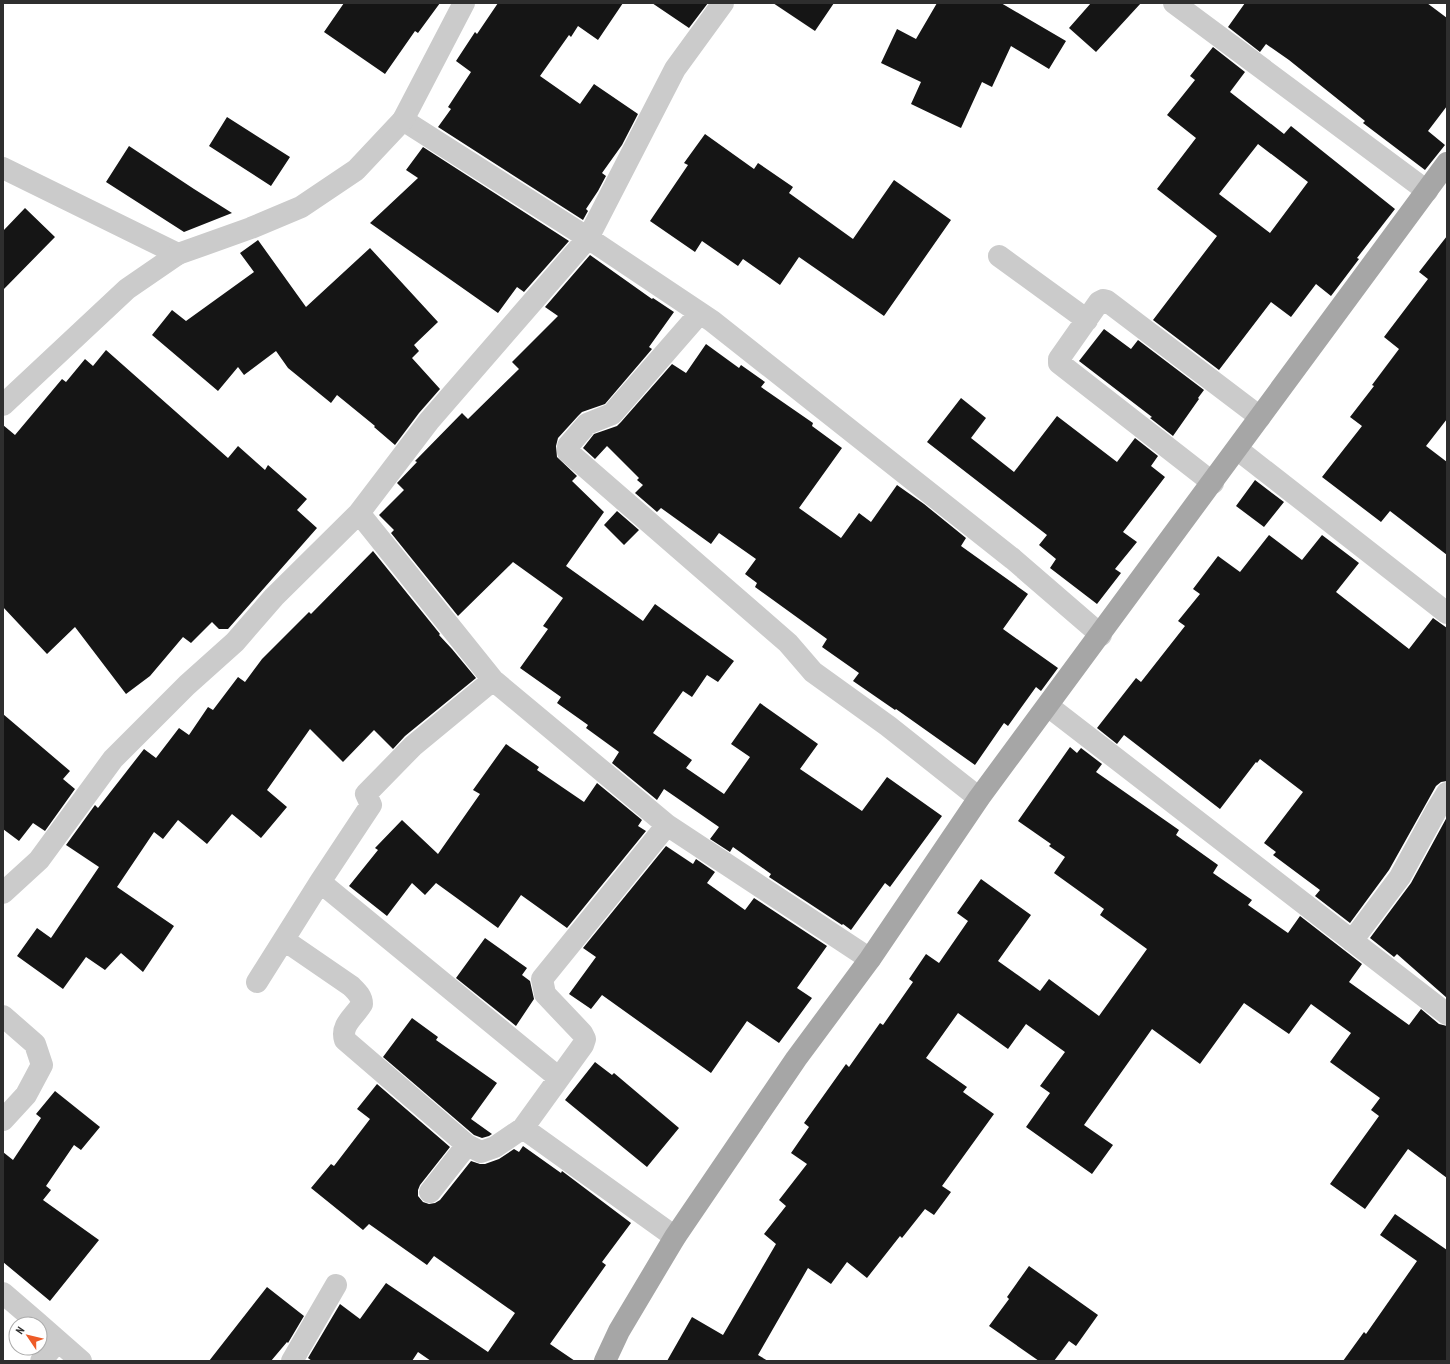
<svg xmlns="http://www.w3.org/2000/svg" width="1450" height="1364" font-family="'PT Sans Narrow',sans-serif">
	<rect width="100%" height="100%" fill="#fff"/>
	<path fill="#151515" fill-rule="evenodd" d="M344,3H440L418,33L415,31L385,74L324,32Z
		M498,3H623L598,40L578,26L571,37L569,35L540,76L580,104L594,84L638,114L622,145L602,173L606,176L598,191L586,209L588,211L583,220L438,127L451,109L448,107L471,72L456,61L475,32L477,34Z
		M652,3H708L689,28Z
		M773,3H834L815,31Z
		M937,3H1001L1066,41L1049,69L1011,46L992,87L982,82L961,128L911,104L921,82L881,63L897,29L916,39Z
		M1091,3H1141L1096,52L1069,28Z
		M1245,3H1427L1447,18V106L1428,131L1445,145L1425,170L1363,123L1365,121L1289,60L1266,44L1260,52L1228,27Z
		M1213,47L1245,72L1230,92L1284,134L1291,126L1395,209L1357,258L1359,259L1331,296L1316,284L1291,317L1271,302L1219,370L1153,320L1217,236L1157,189L1196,138L1167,115L1195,80L1190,76ZM1258,144L1308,182L1270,233L1219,194Z
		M227,117L290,157L271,186L209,146Z
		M705,134L754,169L758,163L793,187L789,193L853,239L894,180L951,220L884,316L799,257L780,285L743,259L738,266L702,241L695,252L650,221L688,165L684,163Z
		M129,146L194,189L232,213L184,232L106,182Z
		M423,147L569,241L524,292L517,287L498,313L370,223L418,178L406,170Z
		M25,208L55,237L3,290V231Z
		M1447,236V419L1426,446L1447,462V555L1390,511L1381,522L1322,477L1362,426L1350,417L1374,386L1372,385L1399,349L1384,337L1428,279L1419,272Z
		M258,240L306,307L370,248L438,322L414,345L419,351L412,358L440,389L419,413L395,445L374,427L375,426L337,395L331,403L288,368L276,351L244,375L238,367L218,391L152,335L172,310L186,321L254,272L240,253Z
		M590,255L652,299L653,298L674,312L649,347L652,349L605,404L582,412L578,416L558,438L556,446L557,457L577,476L572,481L604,512L566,566L643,621L655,604L734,661L718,682L707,675L692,697L683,691L653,733L692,760L686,768L724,794L750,757L731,744L760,703L818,744L800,769L862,811L887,777L942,816L890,887L885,883L851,930L843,924L842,925L769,877L771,874L733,847L730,852L710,839L719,827L664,789L657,800L612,763L619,752L586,728L588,725L557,703L561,697L520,668L548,629L543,626L563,598L513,562L458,616L391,533L394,530L379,515L404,490L397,483L417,462L415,461L462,413L468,419L519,369L512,362L558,316L545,307Z
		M1104,329L1131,349L1138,340L1204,390L1198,398L1199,399L1173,436L1150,418L1152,417L1079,361Z
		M706,344L739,368L741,365L765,382L761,387L813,423L812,426L842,448L799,508L841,538L859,513L871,522L897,485L924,504L966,538L961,546L1028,594L1003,629L1058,668L1041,691L1036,687L1008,726L1004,723L975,765L896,709L895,710L853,681L859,673L822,647L827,639L755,587L757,583L745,574L756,559L719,533L711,544L661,508L657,512L635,493L643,485L637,480L639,478L607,446L595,459L583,448L594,434L617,426L621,422L672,364L686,373Z
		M106,350L228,458L238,446L265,470L268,465L307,499L297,510L317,528L228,629H219L212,622L191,643L183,637L150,676L126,694L75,627L47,654L3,607V425L15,435L62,379L66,382L85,359L93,366Z
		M961,398L986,418L971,438L1014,472L1057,416L1117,462L1135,438L1158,456L1151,466L1165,477L1123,532L1137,542L1115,569L1121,573L1097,604L1050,568L1056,559L1039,545L1047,535L927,442Z
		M1255,480L1284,502L1264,527L1236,506Z
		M617,511L639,530L624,545L604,525Z
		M1269,535L1302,560L1322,535L1359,563L1336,592L1409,649L1433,618L1447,628V781L1441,782L1436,786L1389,870L1350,923L1315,896L1320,890L1273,855L1276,852L1264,843L1303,792L1260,759L1257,763L1256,762L1220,809L1124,735L1117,744L1097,728L1136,678L1141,682L1185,626L1178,621L1200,594L1193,589L1218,556L1240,572Z
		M373,551L440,634L439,635L452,649L476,678L405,736L393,749L374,730L343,762L310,729L267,790L287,807L261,838L232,814L207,844L178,820L163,839L154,832L117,887L174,926L143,972L121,953L105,970L86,957L63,989L17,956L37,928L51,938L99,867L66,845L95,805L98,808L144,749L156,758L179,728L189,735L208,707L213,710L238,677L245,682L262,659L309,612L311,614Z
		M3,714L70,771L63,779L75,789L45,831L33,823L19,841L3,829Z
		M506,744L539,767L537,770L584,802L597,783L642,820L638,826L646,831L567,928L521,895L498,928L436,883L425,895L412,883L387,916L349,886L378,850L375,848L402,820L438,854L480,794L473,790Z
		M1070,747L1077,753L1081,748L1102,764L1096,772L1179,830L1176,835L1218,865L1213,873L1252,900L1248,905L1288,933L1300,916L1362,964L1349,982L1409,1025L1421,1009L1439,1024L1447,1026V1178L1408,1149L1365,1209L1330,1184L1379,1116L1371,1110L1380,1098L1330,1062L1351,1033L1311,1004L1289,1034L1244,1003L1200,1064L1152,1029L1084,1125L1113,1145L1092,1174L1026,1127L1050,1093L1040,1086L1065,1052L1026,1024L1008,1049L958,1013L926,1058L967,1087L963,1092L994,1114L942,1186L951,1192L934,1215L925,1209L902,1238L900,1236L867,1278L847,1262L831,1284L808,1268L758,1355L768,1361H667L692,1317L723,1335L776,1244L764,1234L786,1206L779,1200L807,1164L791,1153L809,1127L804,1123L846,1064L849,1067L880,1023L883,1025L913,982L909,979L926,954L939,963L968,921L957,913L981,879L1031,915L998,961L1040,991L1049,979L1099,1016L1147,949L1100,915L1104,909L1054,873L1065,857L1049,846L1051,844L1018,821Z
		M1447,817V998L1397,954L1394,957L1370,938L1411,883Z
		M666,846L693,864L696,859L715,872L707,883L745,910L754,898L827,946L797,988L812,998L779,1043L747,1021L711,1073L602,995L591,1009L569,994L596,957L583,948Z
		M485,938L527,968L522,975L530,981L534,999L516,1026L456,978Z
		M412,1018L438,1037L436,1040L497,1083L471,1119L492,1134L489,1136L482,1138L474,1135L383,1057Z
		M595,1062L612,1075L614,1073L679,1128L647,1167L565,1100Z
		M377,1084L450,1147L420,1185L418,1190V1196L423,1202L429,1204L435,1203L440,1200L471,1161L480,1164H485L499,1159L514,1149L519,1152L523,1146L561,1173L562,1171L631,1223L602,1262L606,1265L550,1344L575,1361H431L418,1352L412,1361H312L308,1358L340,1304L360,1319L386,1283L488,1352L515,1313L434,1256L427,1265L369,1224L363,1230L311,1188L331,1164L334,1166L370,1119L357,1109Z
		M55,1091L100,1127L81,1150L74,1145L46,1186L51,1190L43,1200L99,1240L50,1301L3,1262V1152L13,1160L41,1118L36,1114Z
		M1395,1214L1447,1250V1361H1343L1364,1332L1366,1334L1417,1261L1380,1235Z
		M1029,1266L1098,1315L1076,1346L1069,1341L1054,1361H1039L989,1326L1009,1299L1007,1297Z
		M267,1287L304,1316L288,1343L287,1342L271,1361H209Z"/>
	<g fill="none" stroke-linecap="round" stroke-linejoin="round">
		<path stroke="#cbcbcb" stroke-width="22" d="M1174,3L1427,191
			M403,120L588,238L712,321L1013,559L1101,635
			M3,168L178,254
			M999,256L1087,320
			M700,313L612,414L587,424L568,446V452L788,643L813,672L888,726L979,798
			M1237,449L1447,613
			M1213,483L1059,363V359L1099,302L1103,300L1107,301L1260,417
			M359,513L493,680L667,825L870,959
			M493,680L413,746L366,794L371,805L320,882L559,1078
			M1048,706L1447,1014
			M3,893L39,860L113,759L187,685L235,642L274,597L359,513L429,421L588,238L675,69L723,3
			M284,940L351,986C356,991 362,996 362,1004C355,1016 340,1025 345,1040L467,1145L481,1152L495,1147L523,1128L583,1045L585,1039L582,1033L545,994L542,979L667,825
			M1352,941L1400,877L1436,811L1447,793
			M257,982L320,882
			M3,1016L35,1044L42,1065L26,1095L3,1120
			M523,1128L675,1237
			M430,1192L467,1145
			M3,1293L39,1324
			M40,1325L81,1361
			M41,1361L58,1341
			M292,1361L336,1285"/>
		<path stroke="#cbcbcb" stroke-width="22" d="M3,405L127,289L178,254L251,228L301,207L356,170L403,120L464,3"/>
		<path stroke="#a6a6a6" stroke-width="22" d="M605,1361L619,1331L675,1237L796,1059L870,959L979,798L1447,163"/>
	</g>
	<rect width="1450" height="1364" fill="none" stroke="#2e2e2e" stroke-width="8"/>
	<g transform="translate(28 1336) rotate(305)"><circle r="19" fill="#ffffff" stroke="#ababab"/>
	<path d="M0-3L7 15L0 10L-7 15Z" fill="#ee5b27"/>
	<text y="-6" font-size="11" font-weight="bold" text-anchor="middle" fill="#2e2e2e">N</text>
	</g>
</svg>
